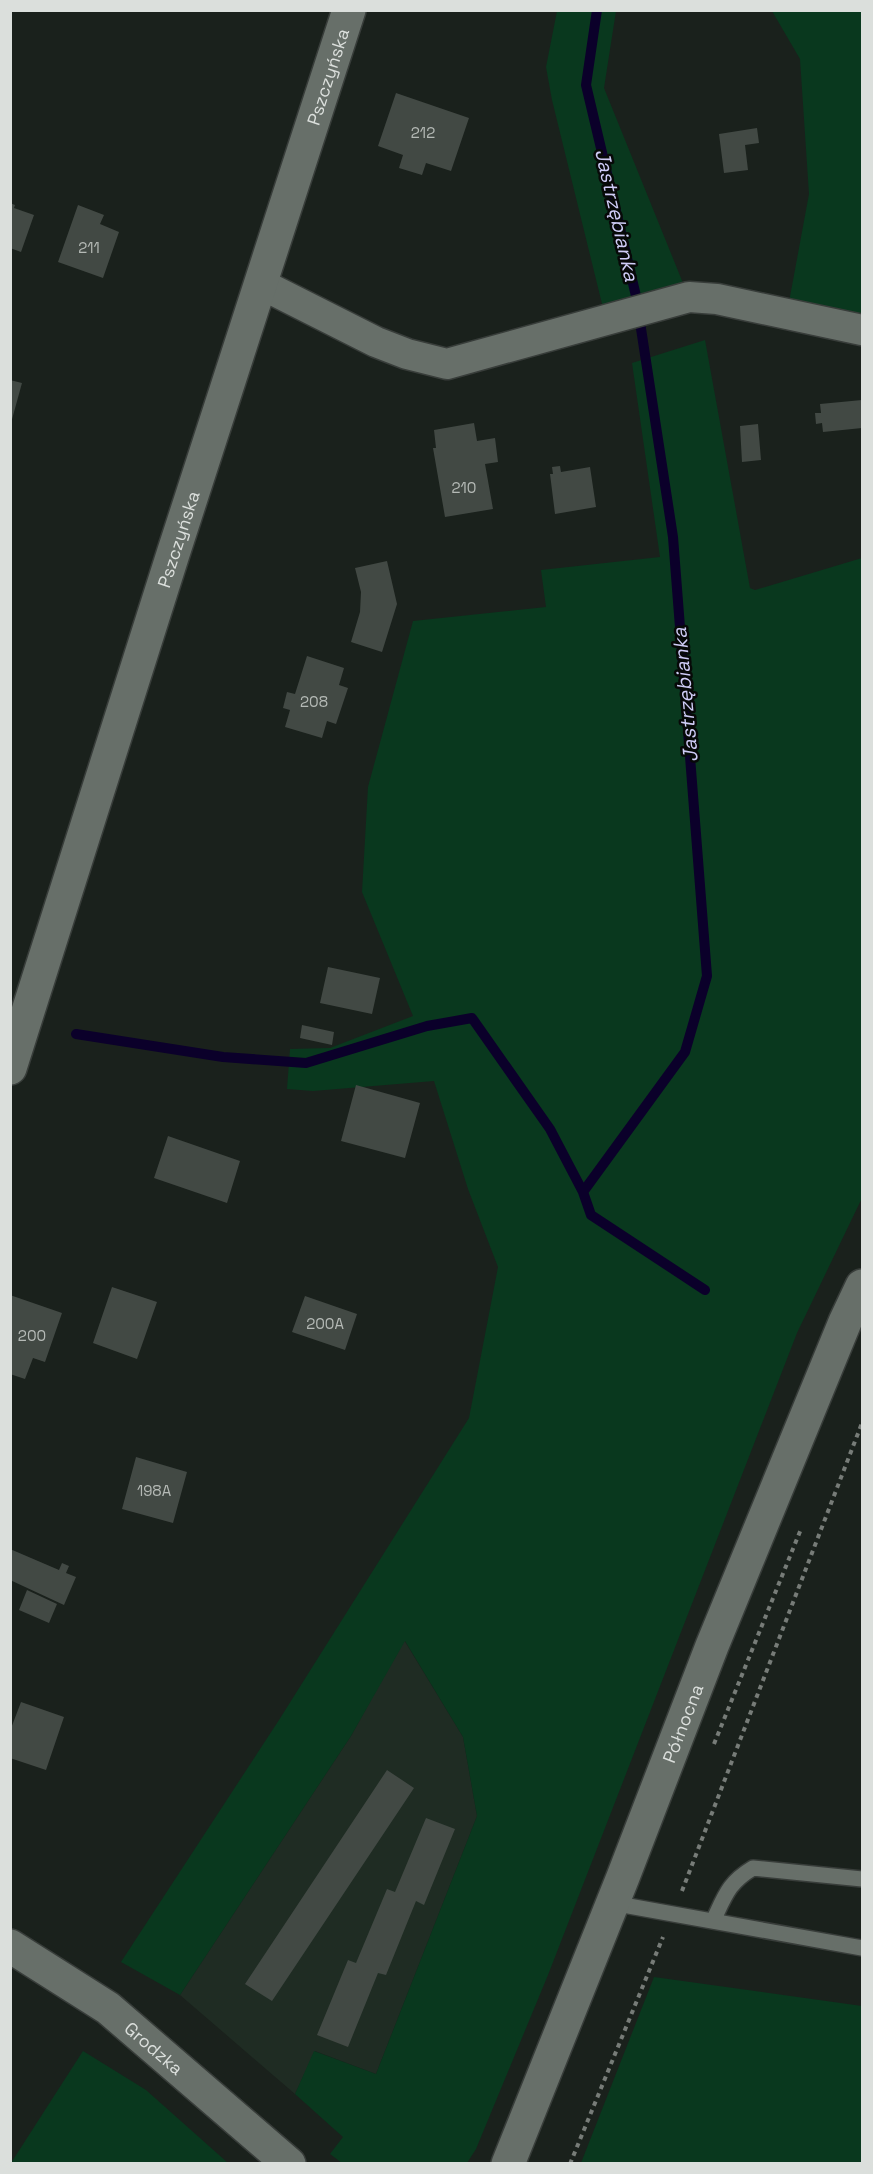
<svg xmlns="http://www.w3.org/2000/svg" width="873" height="2174" font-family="'Space Grotesk',sans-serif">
	<rect width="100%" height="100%" fill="#1a211c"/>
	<path fill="#1f2c23" d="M404,1640L463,1737L477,1816L376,2074L315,2051L295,2094L180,1995L351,1736Z"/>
	<path fill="#09381e" d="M557,11H616L604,88L685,288L636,296L604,312L552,100L546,67Z
		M772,11H862V316L789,302L809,194L800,59Z
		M705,340L750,588L755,590L862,558V1198L797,1333L548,1975L476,2149L467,2163H342L330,2154L343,2137L295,2094L314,2051L376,2074L477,1816L463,1737L405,1641L351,1736L180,1995L121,1962L279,1720L469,1418L498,1267L468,1189L434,1081L313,1091L287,1089L290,1049L330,1048L413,1016L362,892L368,787L413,621L546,607L541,570L660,557L632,363Z
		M654,1977L862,2006V2163H581Z
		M83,2051L146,2090L228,2163H11Z"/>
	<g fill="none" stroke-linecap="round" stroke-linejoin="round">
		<path stroke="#0b002a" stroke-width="10" d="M597,10L586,85L636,296L673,537L707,976L685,1052L583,1192L591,1215L705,1290
			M76,1034L223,1057L306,1063L427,1026L472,1018L550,1129L583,1192"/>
	</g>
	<path fill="#424944" d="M396,93L469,118L451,171L426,163L422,175L399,168L403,155L378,146Z
		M757,128L759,143L745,145L748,170L724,173L719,134Z
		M10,203L15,205L14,208L34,215L21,252L10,248Z
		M78,205L104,215L100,224L119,232L103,278L58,262Z
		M10,380L22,383L11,423H10Z
		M862,400V428L823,432L822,423L816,424L815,413H821L820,404Z
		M474,423L477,441L495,438L498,462L485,464L493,509L445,517L433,448H436L434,430Z
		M758,424L761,460L742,462L740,426Z
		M560,466L561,472L590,467L596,507L555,514L550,474H553L552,467Z
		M387,561L397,604L382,652L351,642L360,612L361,592L355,568Z
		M307,656L344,668L339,685L348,688L336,724L327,721L322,738L285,727L290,710L283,708L287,692L295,694Z
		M328,967L380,978L372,1014L320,1003Z
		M302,1025L334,1032L332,1045L300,1038Z
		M356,1085L420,1103L405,1158L341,1141Z
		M168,1136L240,1161L227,1203L154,1178Z
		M112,1287L157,1302L137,1359L93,1343Z
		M10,1295L62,1313L45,1362L33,1358L25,1379L10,1374Z
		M305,1296L357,1314L345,1350L292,1332Z
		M136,1457L187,1472L173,1523L122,1509Z
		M10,1549L59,1570L62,1563L69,1566L66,1573L76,1577L64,1605L10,1580Z
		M27,1590L57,1604L49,1623L19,1610Z
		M21,1702L64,1717L46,1770L10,1758V1731Z
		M387,1770L414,1788L272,2001L245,1984Z
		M426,1818L455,1829L424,1905L416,1901L386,1975L378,1973L348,2047L317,2035L348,1960L356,1963L387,1889L395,1892Z"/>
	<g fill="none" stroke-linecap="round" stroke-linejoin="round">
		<g stroke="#383d3a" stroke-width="18">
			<path id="service" d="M612,1903L862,1948
				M713,1921C725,1896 728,1883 753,1868L862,1879"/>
		</g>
		<g stroke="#383d3a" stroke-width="33">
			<path id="minor" d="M261,284L376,342L407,354L447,364L689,297L717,299L862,330"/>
		</g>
		<g stroke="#383d3a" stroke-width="36">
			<g id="tertiary">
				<path id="s1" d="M10,1068L173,554L349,10"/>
				<path id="s2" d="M10,1946L108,2008L289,2164"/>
				<path id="s3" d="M508,2164L623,1877L712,1646L845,1322L862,1286"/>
			</g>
		</g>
		<path stroke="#777c78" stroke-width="4" stroke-dasharray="4.5 4.5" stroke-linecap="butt" d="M714,1744L801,1529
			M682,1891L862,1423
			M570,2164L663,1937"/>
		<use href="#service" stroke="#676f69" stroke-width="15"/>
		<use href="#minor" stroke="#676f69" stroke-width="30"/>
		<use href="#tertiary" stroke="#676f69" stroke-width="33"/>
	</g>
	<g text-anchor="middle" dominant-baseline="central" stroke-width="5" stroke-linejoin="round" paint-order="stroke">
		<g font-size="15" fill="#b5bab6">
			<text x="423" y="132">212</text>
			<text x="89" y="247">211</text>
			<text x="464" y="487">210</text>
			<text x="314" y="701">208</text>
			<text x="325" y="1323">200A</text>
			<text x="32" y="1335">200</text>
			<text x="154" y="1490">198A</text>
		</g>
		<g font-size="18" fill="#dbdfdc" stroke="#070908">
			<text stroke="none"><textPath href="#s1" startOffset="1041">Pszczyńska</textPath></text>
			<text stroke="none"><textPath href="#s1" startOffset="555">Pszczyńska</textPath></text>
			<text stroke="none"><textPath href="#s3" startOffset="474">Północna</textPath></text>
			<text stroke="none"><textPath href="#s2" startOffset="177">Grodzka</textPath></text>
		</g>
		<g font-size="20" font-style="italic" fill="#cfccf6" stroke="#070908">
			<text transform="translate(617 215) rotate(77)">Jastrzębianka</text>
			<text transform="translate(685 695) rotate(-95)">Jastrzębianka</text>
		</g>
	</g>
	<rect width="873" height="2174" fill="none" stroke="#dbdfdc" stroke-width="24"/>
</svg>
